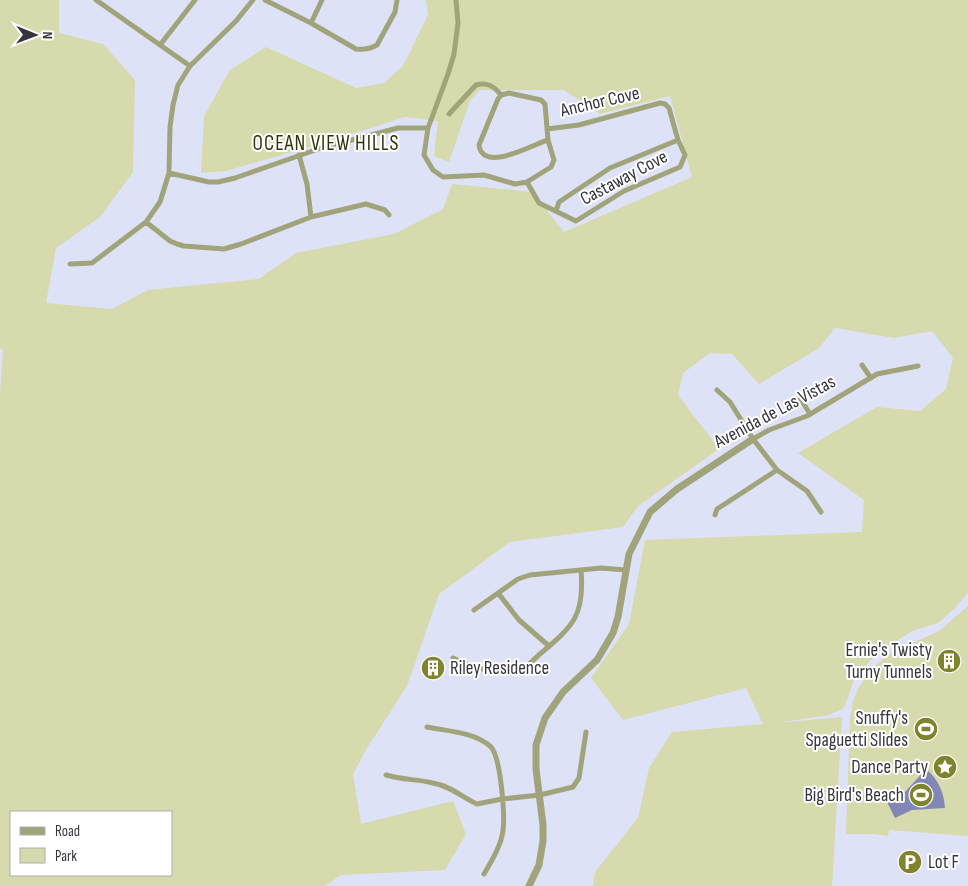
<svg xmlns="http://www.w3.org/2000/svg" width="968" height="886" font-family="'Sofia Sans Condensed',sans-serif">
	<rect width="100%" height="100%" fill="#dee2f6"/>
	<path fill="#d6daac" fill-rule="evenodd" d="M0,0H59V33L103,44L135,80L133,172L100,217L56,248L46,303L112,309L148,290L259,279L296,253L394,234L443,209L452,184L532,192L564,232L692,177L670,96L600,114L564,90H480L470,101L449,162L434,156L438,121L405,117L330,141L226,171L201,173L204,116L230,70L266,47L356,88L384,83L403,66L428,15L426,0H968V593L954,609L938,623L912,631L884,649L870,661L854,680L844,708L829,715L777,723L842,717L832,886H593L595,872L638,818L649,768L672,732L763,724L746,688L623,720L591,678L629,624L645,540L862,532L864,500L798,453L877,407L920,411L946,389L953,358L932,331L894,338L835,328L819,348L759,384L732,354L710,353L683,373L678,395L719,449L638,506L623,527L510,542L439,594L407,686L367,748L353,774L361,824L453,801L466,834L445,870L341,875L325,886H0V394L3,349H0ZM11,812H171V875H11Z
		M968,606V836L889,830L888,836L873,834H846L850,719L853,701L858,689L867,674L876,665L891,653L939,631Z"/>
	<path fill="#8288b5" d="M926,769C938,779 944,792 945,808L912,810L895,818L887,802L905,792Z"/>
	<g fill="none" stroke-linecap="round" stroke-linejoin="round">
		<path stroke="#a1a47a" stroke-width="5" d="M96,0L190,66
			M265,0L311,23L356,49C364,50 370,49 377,45L395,12L397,0
			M456,0L458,23L454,54L448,74L428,128L424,155L433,170L443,177L484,175L515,184L527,182L551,167L554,160L548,140L545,104L541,100L509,93L501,95L498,99L479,145C483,174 533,144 548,140
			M311,23L322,0
			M160,45L195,0
			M449,114L476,85C487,82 494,86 501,95
			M299,155L307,184L311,217
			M169,173L209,182H218L235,178L321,148L398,128H428
			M527,182L539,203L576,221L624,191L680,167L685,155L678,140L669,108L665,104L660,103L579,125L547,129
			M556,211L559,202L610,168L678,140
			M146,222L170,241L177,244L184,246L224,249L241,244L311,217L366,204L385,210L389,215
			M70,264L92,263L146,222L160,202L169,173L170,127L173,105L178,85L190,66L236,21L253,0
			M862,365L871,378
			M717,390L730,402L753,439L777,470L807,491L821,512
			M800,398L810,414
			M753,439L769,430L807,416L877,374L918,366
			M715,515L717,509L777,470
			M498,593L519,620L549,646
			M474,610L518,579L530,575L601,568L626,570
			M453,658C466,665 500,676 515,672C525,670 532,661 540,654C573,626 585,616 581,570
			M427,727C447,731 474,732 490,746C501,755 506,821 502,836C499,850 491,862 484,874
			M386,775C402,780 417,779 433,783C450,786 462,797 477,804L502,799L540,795L573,787L579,778L586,732"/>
		<path stroke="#a1a47a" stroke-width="7" d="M529,886L539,865L543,841V825L536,769V745L545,718L563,692L597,660L613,633L618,617L629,554L650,512L677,489L753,439"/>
	</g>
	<defs>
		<g id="building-disc" transform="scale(1.25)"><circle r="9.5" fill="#80832d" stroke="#fff"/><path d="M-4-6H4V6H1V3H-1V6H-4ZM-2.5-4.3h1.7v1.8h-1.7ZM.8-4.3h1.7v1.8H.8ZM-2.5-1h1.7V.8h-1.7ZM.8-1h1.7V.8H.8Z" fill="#fff"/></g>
		<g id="stadium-disc" transform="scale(1.25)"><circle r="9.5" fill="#80832d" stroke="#fff"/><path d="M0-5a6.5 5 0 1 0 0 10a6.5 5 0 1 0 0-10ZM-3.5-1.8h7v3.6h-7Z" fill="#fff"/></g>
		<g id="sight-disc" transform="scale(1.25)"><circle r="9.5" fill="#80832d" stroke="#fff"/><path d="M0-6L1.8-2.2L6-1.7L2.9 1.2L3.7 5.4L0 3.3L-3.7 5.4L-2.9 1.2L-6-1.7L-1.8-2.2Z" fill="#fff"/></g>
		<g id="parking-disc" transform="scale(1.25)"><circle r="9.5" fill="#80832d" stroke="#fff"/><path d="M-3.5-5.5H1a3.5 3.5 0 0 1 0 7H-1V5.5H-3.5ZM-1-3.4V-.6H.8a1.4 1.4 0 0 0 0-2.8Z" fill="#fff"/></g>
	</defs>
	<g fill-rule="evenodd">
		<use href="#building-disc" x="949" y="661"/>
		<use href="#building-disc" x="433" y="668"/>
		<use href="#stadium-disc" x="926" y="729"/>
		<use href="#sight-disc" x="945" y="767"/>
		<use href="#stadium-disc" x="921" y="795"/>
		<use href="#parking-disc" x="910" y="862"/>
	</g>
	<g text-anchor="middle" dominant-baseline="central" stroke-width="4" stroke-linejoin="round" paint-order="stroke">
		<g font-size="19" fill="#34353d" stroke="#fff">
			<text transform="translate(600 102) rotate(-13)">Anchor Cove</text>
			<text transform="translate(624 178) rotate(-28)">Castaway Cove</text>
			<text transform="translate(775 412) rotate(-28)">Avenida de Las Vistas</text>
		</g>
		<g font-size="19" fill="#34353d" stroke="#fff" text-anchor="end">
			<text x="932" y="650">Ernie's Twisty<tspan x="932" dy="22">Turny Tunnels</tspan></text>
			<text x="450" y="668" text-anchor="start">Riley Residence</text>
			<text x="908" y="718">Snuffy's<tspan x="908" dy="22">Spaguetti Slides</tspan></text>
			<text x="928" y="767">Dance Party</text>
			<text x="904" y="795">Big Bird's Beach</text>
			<text x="928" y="862" text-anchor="start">Lot F</text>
		</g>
		<g font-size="21" letter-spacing="1" fill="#323309" stroke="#fff">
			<text x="326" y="143">OCEAN VIEW HILLS</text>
		</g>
	</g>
	<rect x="10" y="811" width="162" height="65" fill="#ffffff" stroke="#aeaeb1"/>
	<rect x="20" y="827" width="25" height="8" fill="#a1a47a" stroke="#aeaeb1"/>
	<text x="55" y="836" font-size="15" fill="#34353d">Road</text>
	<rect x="20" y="848" width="25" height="15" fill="#d6daac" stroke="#aeaeb1"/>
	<text x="55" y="861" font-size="15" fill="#34353d">Park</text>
	<g transform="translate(35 35) rotate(91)" stroke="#ffffff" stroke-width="4" paint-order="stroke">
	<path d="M0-4L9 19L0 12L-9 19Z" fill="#34353d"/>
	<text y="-8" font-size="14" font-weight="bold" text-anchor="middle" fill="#34353d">N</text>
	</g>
</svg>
